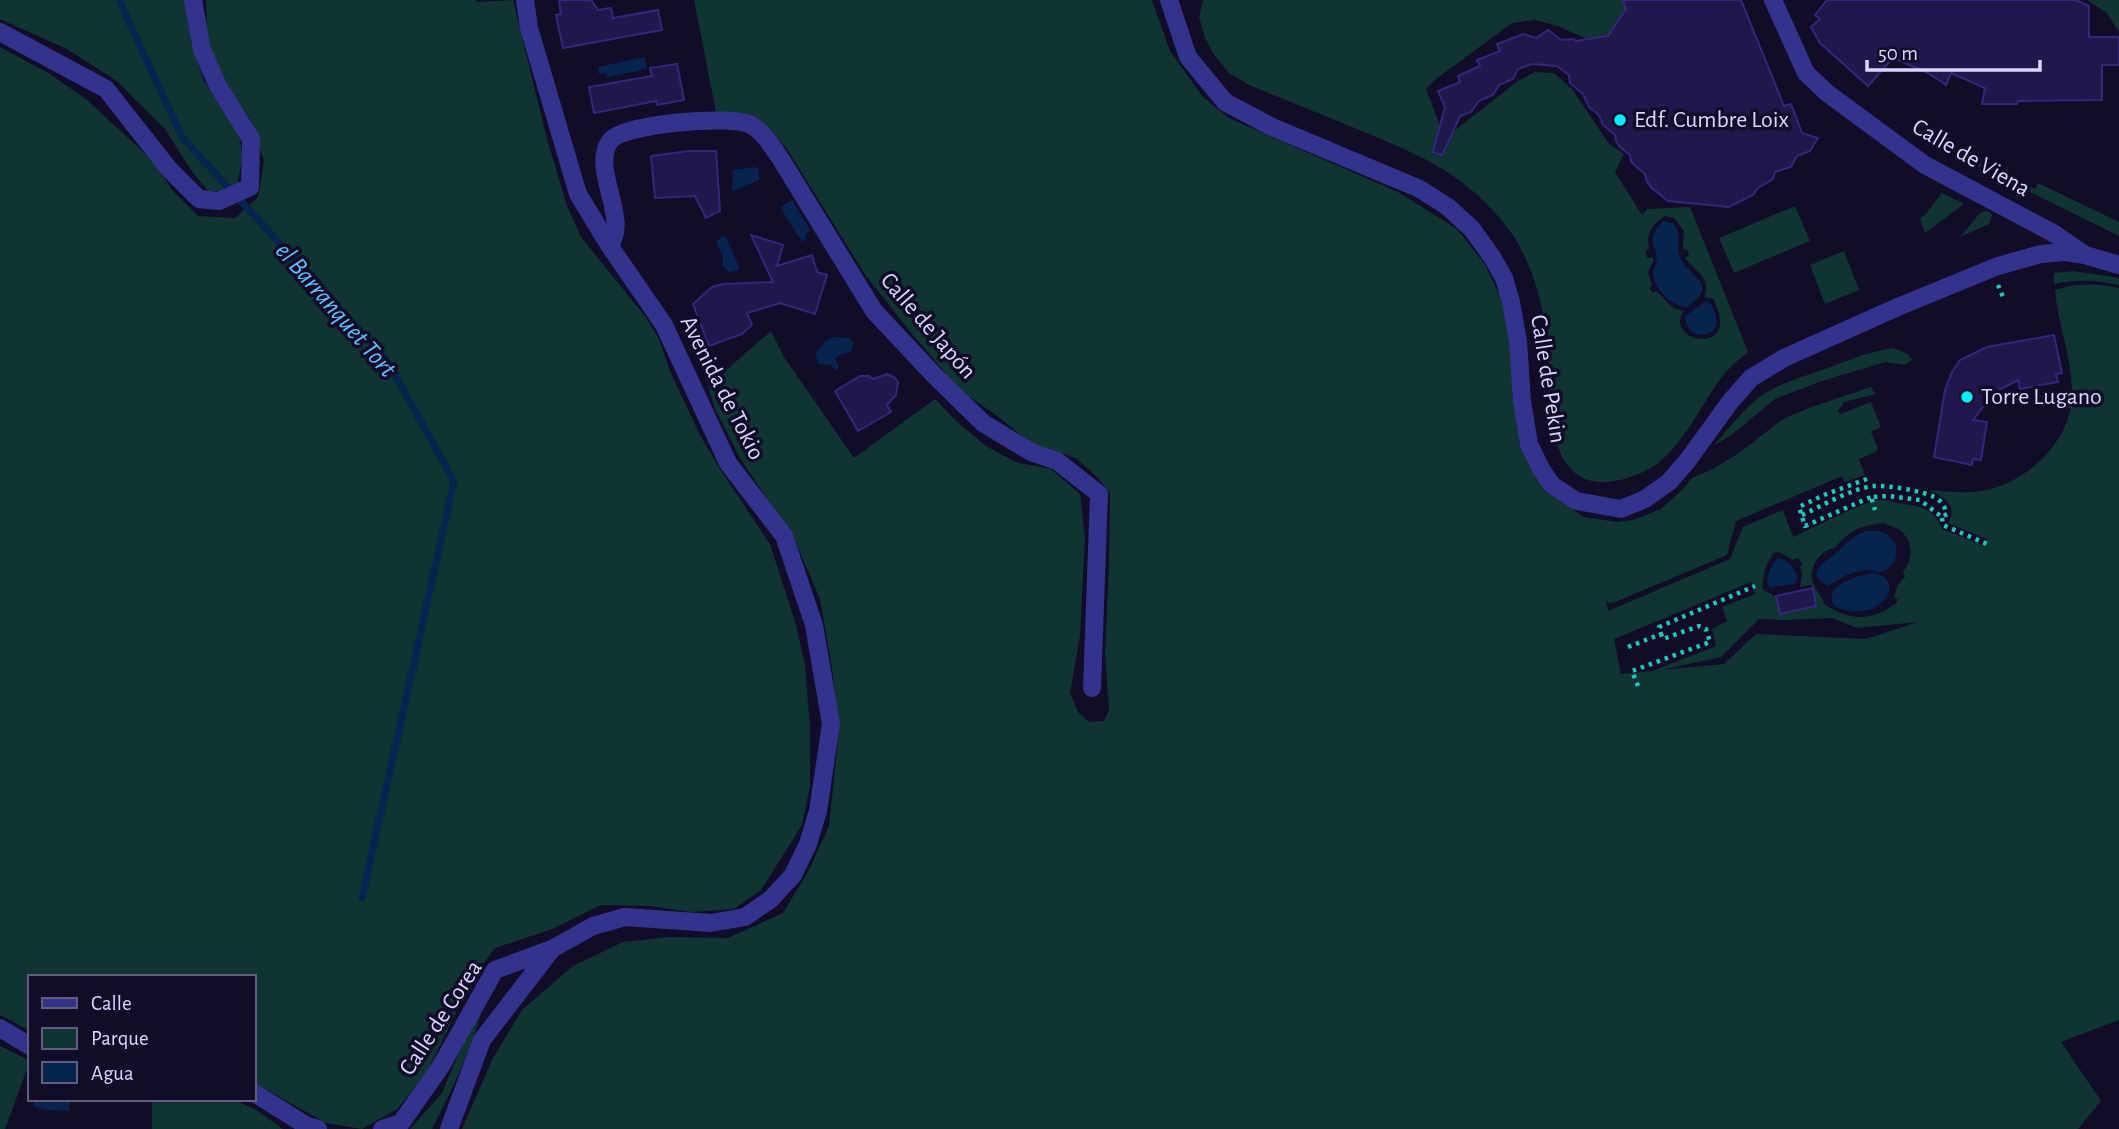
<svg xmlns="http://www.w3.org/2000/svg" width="2119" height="1129" font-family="'Alegreya Sans',sans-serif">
	<rect width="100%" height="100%" fill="#110d29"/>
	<path fill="#0f3431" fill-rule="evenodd" d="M0,0H187L192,45L204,81L240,137L242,158L238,182L223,191H208L191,170L165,129L117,81L67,49L0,19Z
		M206,0H475L477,2L513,0L547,139L567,206L581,237L644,315L658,337L672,376L701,437L720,469L770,544L796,625L805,665L810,726V786L802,825L761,890L734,909L690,912L650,906L601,905L552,929L495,948L473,978L425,1076L397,1109L362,1129L326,1123L254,1083V977H30V1031L0,1015V47L50,74L87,100L154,162L173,191L198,216L235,218L258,197L264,161L249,118L219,75L207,40Z
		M694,0H1152L1170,51L1203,97L1229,118L1398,192L1457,229L1484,263L1500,296L1508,322L1526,457L1546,492L1584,517L1617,522L1633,520L1661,509L1683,489L1692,478L1711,470L1739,453L1783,419L1809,408L1871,387L1875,394L1844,402L1838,411L1841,414L1871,402L1881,427L1871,432L1878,448L1876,452L1859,459L1865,475L1845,482L1842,476L1736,521L1727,555L1615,602L1608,603L1606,600L1608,611L1730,559L1743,527L1783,510L1793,537C1812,529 1863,501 1880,500C1885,499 1892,502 1897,503C1918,506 1933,506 1942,529L1983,545L1987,539L1948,523C1959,506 1943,496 1929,490C1948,492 1968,494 1987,490C2029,481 2071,440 2072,396C2073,360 2058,326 2055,290C2077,283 2096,283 2119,288V1020L2061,1042L2101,1101L2078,1129H462L493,1058L522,1010L573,966L623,942L669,937L728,938L783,913L809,870L829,826L839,731L832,668L820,599L796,543L740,458L715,409L708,386L771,331L784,357L854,458L935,399L956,421L986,446L1015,462L1051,469L1080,494L1085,537L1080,636L1070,693L1078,712L1089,722L1104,721L1109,710L1105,653L1109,566L1110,493L1096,476L1076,458L1030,443L999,417L961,391L912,334L866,276L787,149L769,128L742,114L716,112ZM1883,523C1888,525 1895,527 1900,530C1914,542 1913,559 1903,572L1905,577L1898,584L1894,597L1898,600L1896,604C1889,606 1889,609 1882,612C1861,622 1842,616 1824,604C1822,595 1816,591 1813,583C1808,567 1820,550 1835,548C1851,529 1860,526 1883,523ZM1779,552L1793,560L1798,558L1803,564L1800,566L1802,575L1800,587L1811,585L1813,588L1772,596V594L1765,591L1762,588L1765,569L1773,553ZM1751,582L1755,594L1722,607L1727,621L1712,629L1716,646L1652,671L1621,674L1614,639ZM1832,618L1857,628L1918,622L1866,639L1756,634L1724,664L1661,670L1721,657L1759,619L1784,620Z
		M1203,0H1623L1626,9L1608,36L1587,39L1558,26L1535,20L1512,23L1436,79L1426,89L1445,138L1518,81L1535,72L1554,73L1572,89L1609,144L1624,154L1615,172L1642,215L1647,209L1690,207L1748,352C1740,358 1732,365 1725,373C1700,404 1680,457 1641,473C1536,517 1551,390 1545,328C1542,300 1533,272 1520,247C1516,238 1508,229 1502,221C1460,169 1412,152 1352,127C1318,113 1283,99 1249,85L1229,73L1214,55L1205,38L1199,17ZM1665,216L1674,218L1684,231L1683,250L1687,249L1689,255L1685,258C1696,271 1712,279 1704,297L1714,299C1716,306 1720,314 1720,321C1722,353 1665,338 1684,311C1668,308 1668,301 1656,291L1653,293L1649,288L1652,286L1648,272L1653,261V257L1647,258L1646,250L1649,249C1646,234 1652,224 1665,216Z
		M2087,0H2119V32L2107,13Z
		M1950,145L2035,189L2038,183L2119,222V236L1937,146Z
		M1942,193L1964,204L1925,233L1920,218L1925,215Z
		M1795,206L1810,241L1734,273L1719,238Z
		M1985,211H1988L1992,215L1989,224L1960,237L1980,213Z
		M1844,251L1859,290L1825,304L1810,265Z
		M2074,271L2119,278V285C2096,280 2077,279 2054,284V273Z
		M1893,348L1908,354L1912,360L1905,365L1885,362L1819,382L1775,399L1730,436L1714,445C1730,428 1745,406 1764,394C1783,382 1805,376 1825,369C1847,361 1870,351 1893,348Z
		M481,1013C470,1054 451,1091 432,1129H410L442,1093L471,1024Z
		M0,1046L30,1061L5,1129H0Z
		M152,1099H233L256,1110L283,1129H152Z"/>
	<path fill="#06244f" d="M645,57L647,69L607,77L606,73L599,74L598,67Z
		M754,167L759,169V180L732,191L733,170Z
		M792,200L810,230L805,235L806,239L802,242L780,207Z
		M1663,221L1673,223C1683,236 1676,241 1679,254C1685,277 1723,282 1687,307C1672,307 1653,288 1653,273C1653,264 1655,271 1656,263C1660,244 1641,245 1663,221Z
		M722,236L726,237L739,267L738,270L729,272L723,266V256L716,242Z
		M1706,301L1711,304C1714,310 1718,318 1716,326C1713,335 1699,337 1692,332C1688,328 1686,322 1684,317Z
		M833,337L849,338L853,342L851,352L839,355L835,359L839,367L835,371L831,365L819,364L815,354L824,342Z
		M1867,531C1877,531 1886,530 1892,539C1896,543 1897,548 1896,554C1896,563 1888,571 1879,572C1870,572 1877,570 1868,570C1864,570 1856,572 1852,573C1843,576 1836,581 1828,586C1803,574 1824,563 1835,554C1846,544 1852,536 1867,531Z
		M1779,558C1789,560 1794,569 1798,577L1795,584L1771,587L1768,585C1766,576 1771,562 1779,558Z
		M1872,573C1908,577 1884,626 1835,607C1820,586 1857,576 1872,573Z
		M36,1099H63L70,1102L69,1111L44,1110L33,1106Z"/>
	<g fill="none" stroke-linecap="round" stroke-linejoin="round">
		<path stroke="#06244f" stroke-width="7" d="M119,0L182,137L386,359L454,481L362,898"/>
	</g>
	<path fill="#20174d" stroke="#34267b" stroke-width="2" d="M559,0H591L598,10L611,8L613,18L658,10L662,30L563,48L556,15L561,14Z
		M1623,0H1741L1784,106L1791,104L1802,133L1818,138L1810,151L1797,156L1791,167L1775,172L1773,179L1758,188L1753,195L1729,207L1668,201L1652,188L1647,182L1645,174L1631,162L1630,155L1619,146L1616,141L1615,135L1603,125L1599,115L1589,107L1583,94L1570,83L1569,75L1557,66L1532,64L1518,69L1513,79L1499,85L1493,95L1479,101L1471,112L1460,116L1442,155L1433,152L1445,107L1438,91L1460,82L1458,76L1480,66L1477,60L1500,51L1497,44L1523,34L1536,38L1548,30L1561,40L1574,39L1576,41L1608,36L1626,9Z
		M1827,0H2076L2089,6V37H2119V65H2102V100L2018,101L2017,104H1982L1985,88L1951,73L1946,85L1928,73L1893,58L1868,86L1820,43L1811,27L1820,19L1815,15Z
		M677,64L684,100L657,105L656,101L594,113L589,87L652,76L650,68Z
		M688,151H716L720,211L706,218L695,196L655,198L651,156Z
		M751,235L783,245L777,266L812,255L817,272L827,275L815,314L780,303L747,313L752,325L742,334L709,346L693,304L712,287L723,284L773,282Z
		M2054,335L2062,373L2056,374L2058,382L2020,389L2018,380L1991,394L1990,398L1973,420L1987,422L1981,460L1973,459L1972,465L1934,457L1945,390L1951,374L1960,360L1987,347Z
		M887,374L894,377L898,382L896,395L887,405L891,412L858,431L835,391L860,376H869L873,379Z
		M1813,588L1816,606L1780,614L1776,596Z"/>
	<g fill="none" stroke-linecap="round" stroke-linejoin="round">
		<path stroke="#22c7b7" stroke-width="4.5" stroke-dasharray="3.5 5" stroke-linecap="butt" d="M1998,285L2003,297
			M1867,479L1824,495L1799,507L1805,526L1871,497
			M1802,515C1822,506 1852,488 1874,486C1887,485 1923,491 1934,497C1941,500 1945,507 1947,514L1942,517L1920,500L1889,496L1871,497L1875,510
			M1942,518L1943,525L1987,544
			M1628,647L1661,634L1659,627L1755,586
			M1638,686L1632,671L1710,642L1706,629L1699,626L1663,639L1661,634"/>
		<path stroke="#33338e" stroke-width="18" d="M1169,0L1188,57L1225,102L1270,126L1420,189L1448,207L1472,229L1492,257L1504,278L1511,302L1518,341L1522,401L1529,444L1541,469L1552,485L1576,501L1621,509L1645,499L1669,482L1688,460L1730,402L1751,378L1784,358L1900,306L1998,266L2041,254L2065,252L2085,255
			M1773,0L1806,73L1827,93L1925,165L2053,233L2085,255L2119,265
			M0,32L106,89L169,169L199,199L219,201L250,187L251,139L218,86L202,50L193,0
			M609,245C631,221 590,169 610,141C622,124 732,114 751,125C764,132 774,149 782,161L874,311L934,375L983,423L1031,452L1057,461L1099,494L1092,688
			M0,1028L30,1046
			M254,1093L307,1126L318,1129
			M382,1129L401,1123L441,1066L495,970L552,949
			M449,1129L482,1040L552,949L593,926L625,917L711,923L745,917L771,899L793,875L808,844L818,811L831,724L814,625L784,536L728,463L664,325L609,245L578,194L529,28L525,0"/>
	</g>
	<g fill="#02efff" stroke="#110d29" stroke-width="2.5">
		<circle cx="1620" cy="120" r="7"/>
		<circle cx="1967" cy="397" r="7"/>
	</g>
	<g text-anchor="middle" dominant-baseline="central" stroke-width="7" stroke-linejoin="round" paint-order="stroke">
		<g font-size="24" fill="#d9d6ff" stroke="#110d29" text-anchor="start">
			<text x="1634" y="120">Edf. Cumbre Loix</text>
			<text x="1981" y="397">Torre Lugano</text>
		</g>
		<g font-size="24" fill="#d9d6ff" stroke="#110d29">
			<text transform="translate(1971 158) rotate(30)">Calle de Viena</text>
			<text transform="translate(928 326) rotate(49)">Calle de Japón</text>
			<text transform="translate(1548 379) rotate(81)">Calle de Pekin</text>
			<text transform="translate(722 388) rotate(63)">Avenida de Tokio</text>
			<text transform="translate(441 1018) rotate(-57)">Calle de Corea</text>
		</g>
		<g font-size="26" font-style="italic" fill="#64bdff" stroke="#110d29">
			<text transform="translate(336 310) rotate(49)">el Barranquet Tort</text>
		</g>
	</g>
	<rect x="28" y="975" width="228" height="126" fill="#110d29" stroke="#615d7f" stroke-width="2"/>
	<rect x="42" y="998" width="35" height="10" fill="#33338e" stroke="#615d7f" stroke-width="2"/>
	<text x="91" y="1010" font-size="21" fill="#d9d6ff">Calle</text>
	<rect x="42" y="1028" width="35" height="21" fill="#0f3431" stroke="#615d7f" stroke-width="2"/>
	<text x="91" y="1045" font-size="21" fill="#d9d6ff">Parque</text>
	<rect x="42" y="1062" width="35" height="21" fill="#06244f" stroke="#615d7f" stroke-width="2"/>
	<text x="91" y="1080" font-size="21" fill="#d9d6ff">Agua</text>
	<path d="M1867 60v10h173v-10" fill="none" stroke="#d9d6ff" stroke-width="3.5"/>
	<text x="1878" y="60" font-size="21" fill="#d9d6ff" stroke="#110d29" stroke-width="5" paint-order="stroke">50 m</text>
</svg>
